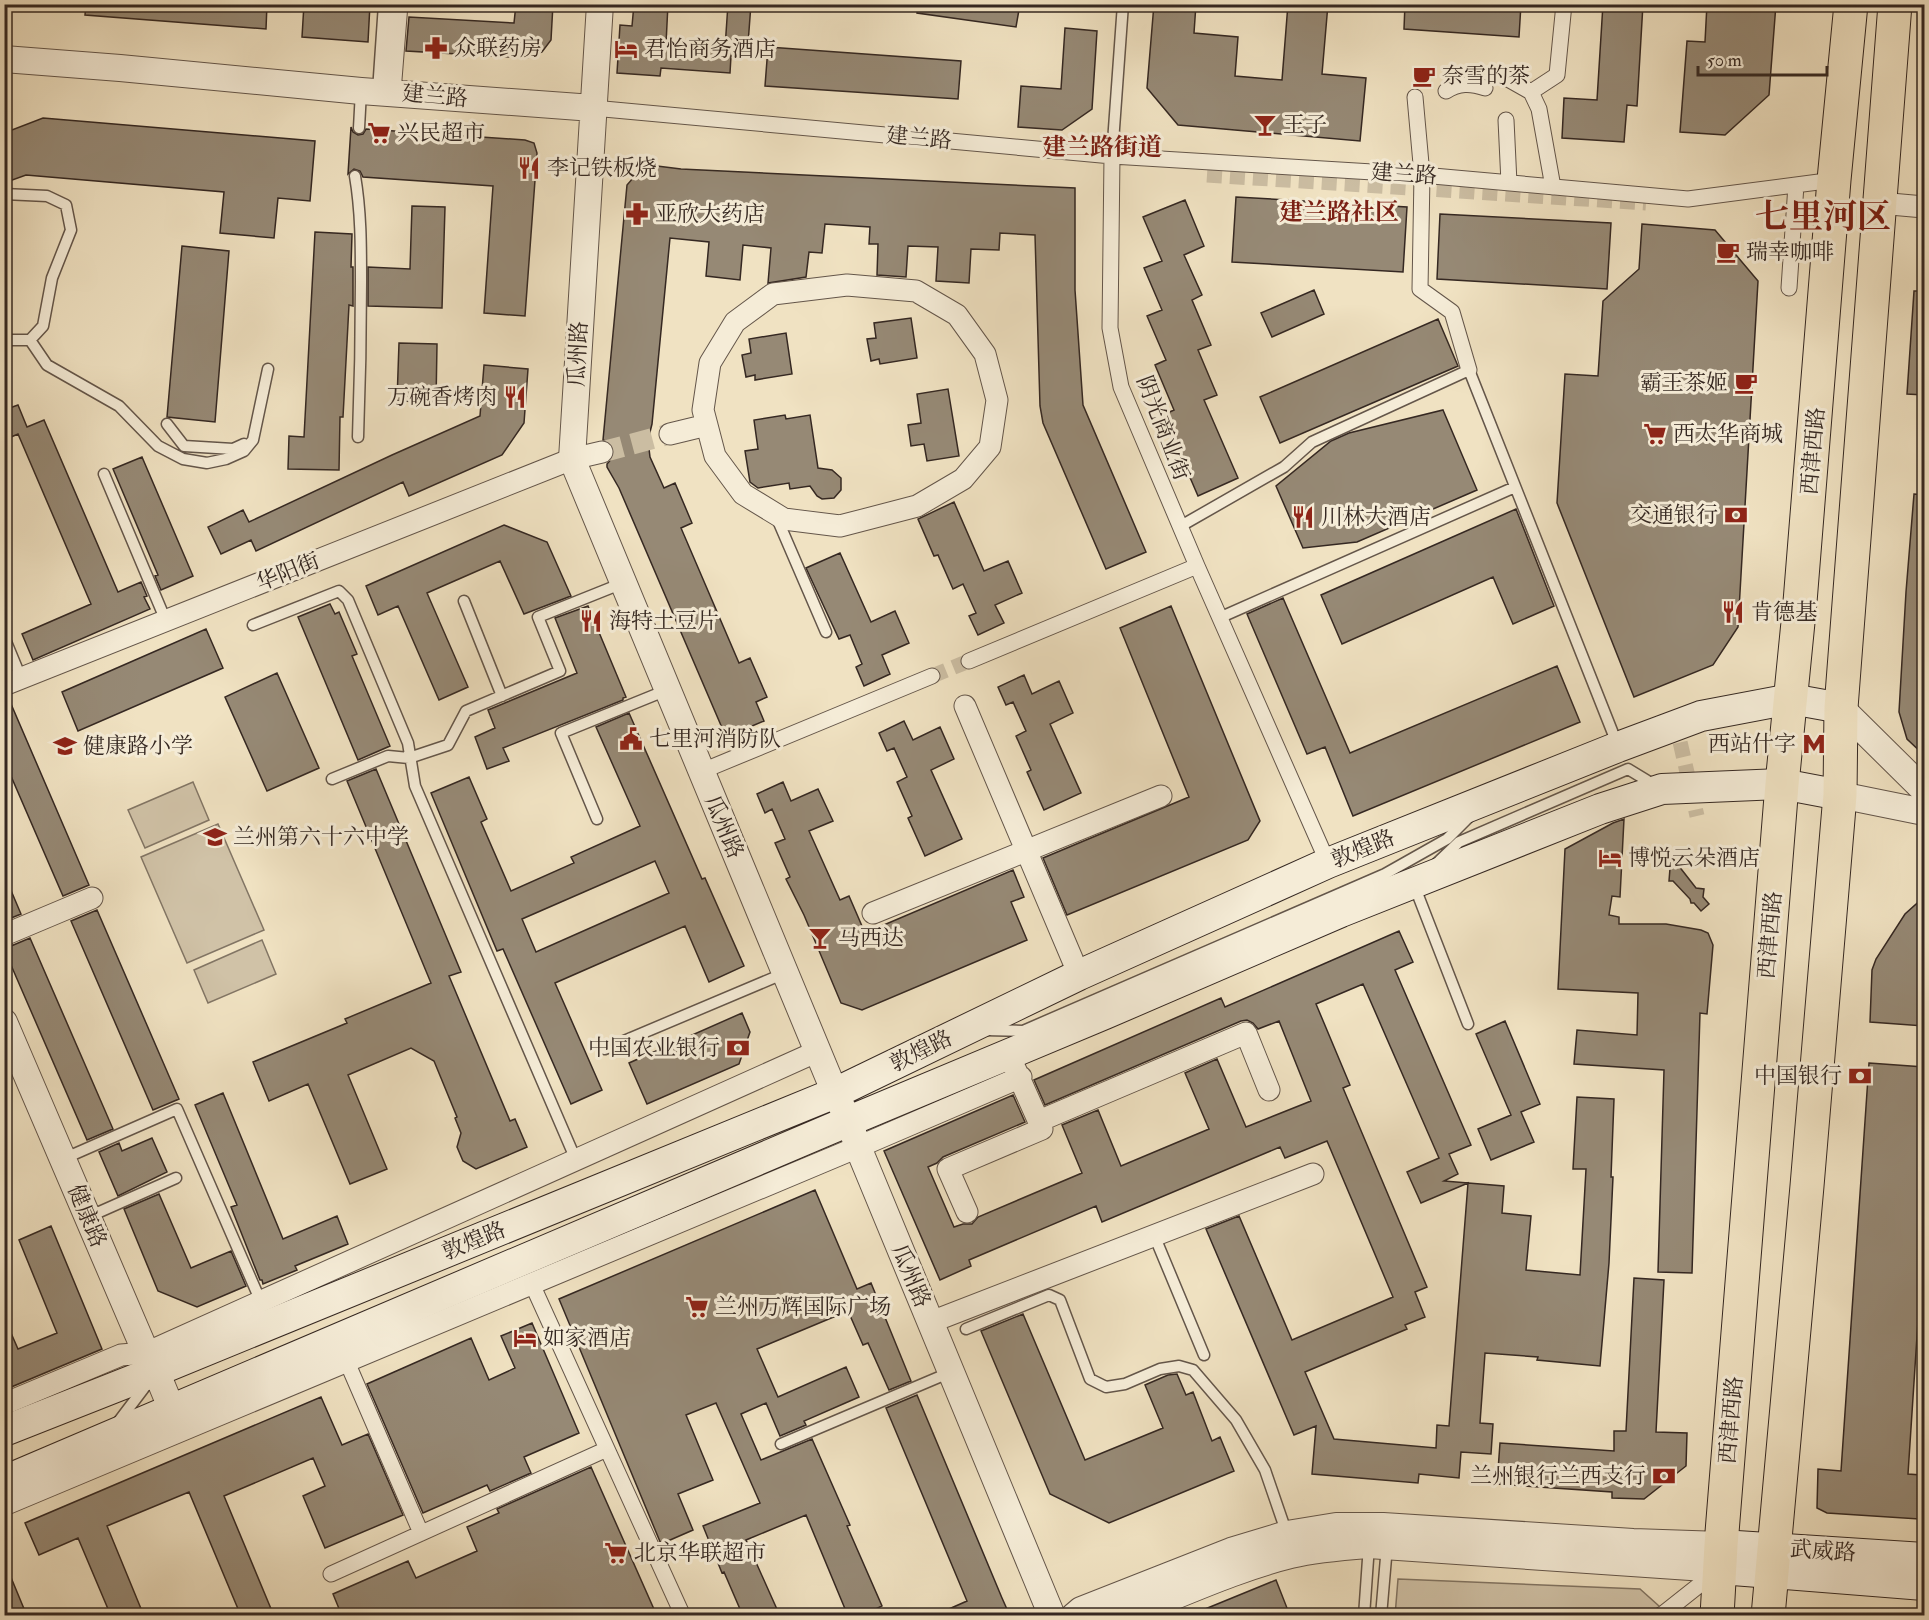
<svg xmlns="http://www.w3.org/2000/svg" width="1929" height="1620" font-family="'IM FELL Double Pica','Noto Serif SC',serif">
	<rect width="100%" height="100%" fill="#f0e2c2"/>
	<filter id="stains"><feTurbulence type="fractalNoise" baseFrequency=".00333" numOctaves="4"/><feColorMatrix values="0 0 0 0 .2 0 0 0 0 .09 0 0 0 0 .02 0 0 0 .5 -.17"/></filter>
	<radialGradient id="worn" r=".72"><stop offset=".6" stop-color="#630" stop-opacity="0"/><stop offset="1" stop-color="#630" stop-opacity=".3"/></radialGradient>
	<path fill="#d0c2a7" stroke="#827564" stroke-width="1.5" d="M193,782L209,820L145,848L128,810Z
		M218,824L264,930L187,963L141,857Z
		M262,940L276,974L208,1003L194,970Z
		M1398,1579L1640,1589L1669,1615L1395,1616Z"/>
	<path fill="#968975" stroke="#352822" stroke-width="1.5" fill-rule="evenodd" d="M86,4H267L266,29L85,15Z
		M304,4H370L368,42L302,37Z
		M516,4H553L551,40L542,52L527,58L406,51L409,17L514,23Z
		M634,4H668L666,44L725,48L728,4H751L747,57L731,56L730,73L661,68L660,76L617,73L620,25L632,26Z
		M918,4H1020L1016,27L917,13Z
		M1154,4H1196L1194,33L1238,37L1235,76L1282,80L1288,4H1328L1322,74L1366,78L1360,141L1178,125L1147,88Z
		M1405,4H1521L1519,37L1404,29Z
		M1603,4H1643L1637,106L1627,105L1624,142L1562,138L1564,98L1597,100Z
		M1707,4H1776L1769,95L1725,135L1680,132L1687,41L1705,42Z
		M1065,28L1097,31L1092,109L1062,130L1018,127L1021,86L1061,89Z
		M768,47L961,61L958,99L765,86Z
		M43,118L315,141L310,201L278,198L274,238L220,233L224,192L26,175L4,183V133Z
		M351,127L353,132L358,135L363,134L366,129L525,140L534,143L537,153L525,316L484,313L493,186L363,177L360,171L354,169L348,174Z
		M657,166L681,169L1075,188V290L1083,405L1146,552L1106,569L1043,423L1040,406L1035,235L1000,233L999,250L971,249L969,283L936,281L938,247L908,246L906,277L877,275L878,244H869L870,227L825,224L822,253L809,252L806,277L768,283L771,248L743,245L740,280L706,276L709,242L670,238L652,424L648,440L650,457L664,488L675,483L692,523L681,528L739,663L750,658L767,697L756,702L764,721L726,737L619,488L607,467V464L614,456V449L611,443L603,440L627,185L639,171L648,167Z
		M1236,197L1407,207L1403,272L1232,262Z
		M1185,200L1204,246L1184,255L1202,295L1192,300L1211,345L1198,350L1217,395L1204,400L1238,478L1198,496L1163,415L1174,410L1155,365L1166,360L1147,316L1162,310L1144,268L1162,261L1143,217Z
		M412,206L445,207L442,308L368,306V267L410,269Z
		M1440,214L1611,223L1607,289L1437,279Z
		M1642,224L1715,230L1758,281L1738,627L1713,665L1634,697L1557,503L1565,374L1598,376L1603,301L1639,269Z
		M315,232L352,234L351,267H353V306L349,305L343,417H340L339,470L288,469L289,436L304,437Z
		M182,246L229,251L215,422L167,417Z
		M1314,290L1324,314L1272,337L1261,313Z
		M1914,291H1924V395L1907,394Z
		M911,318L917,358L880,364L879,359L871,361L867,339L876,338L874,323Z
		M1438,319L1458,366L1280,443L1260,397Z
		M786,333L792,374L755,380V375L746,377L742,355L751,353L749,339Z
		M399,343L437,344L436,402L397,401Z
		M484,365L528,369L524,423L502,455L409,496L403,482L256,551L251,540L221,554L208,527L243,510L249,522L392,455L480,416Z
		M948,389L959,456L927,461L924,444L911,446L908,425L921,423L917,394Z
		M18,405L27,427L44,420L118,592L141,582L147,596L144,597L150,609L33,660L22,634L91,604L18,434L4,440V410Z
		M1443,410L1477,490L1357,542L1303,548L1276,486L1331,441L1349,433Z
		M785,415L786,419L810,415L818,468L832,470L841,478V490L834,498L822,499L817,496L810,486L790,489L789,483L758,488L750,482L745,451L758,449L754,420Z
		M142,457L193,576L161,590L155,576L158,575L113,469Z
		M1914,494L1924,495V755L1907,739L1899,712L1906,592Z
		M954,502L984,571L1008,561L1022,593L995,605L1004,623L978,635L969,616L976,613L963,584L953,589L938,555L934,556L918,519Z
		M1516,509L1554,606L1513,624L1493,577L1342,644L1321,595Z
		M504,525L547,542L571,596L524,614L500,561L427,593L468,687L439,700L398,606L378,615L366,586Z
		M840,553L871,622L895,611L909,643L882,655L890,674L864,686L856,667L862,664L850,635L839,639L806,568Z
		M1283,598L1350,753L1557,666L1580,722L1353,816L1325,747L1307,754L1247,614Z
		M330,604L335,614L339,612L357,654L352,656L390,746L358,760L298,617Z
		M588,606L626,697L623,698V700L503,748L509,761L487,769L475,737L495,728L488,710L577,673L555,618Z
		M1171,606L1260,821L1248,840L1067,915L1043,858L1189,797L1120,628Z
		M206,629L223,668L78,731L62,692Z
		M277,673L319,768L267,791L225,697Z
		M1024,675L1032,694L1059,681L1073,713L1050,724L1081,793L1044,810L1027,772L1031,770L1016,736L1026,731L1013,702L1006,705L998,687Z
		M4,697H8L89,885L63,896L4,760Z
		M629,713L702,879L705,878L744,966L709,982L685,926L555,983L602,1090L571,1104L503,949L497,951L431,793L469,777L487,819L481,822L511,891L574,863L571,857L640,826L596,727ZM655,861L669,893L536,952L522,919Z
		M904,721L913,740L940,727L954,759L931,770L962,839L925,856L908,818L912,816L897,782L907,777L894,748L887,751L879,733Z
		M376,769L461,972L449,976L510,1121L515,1119L527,1147L476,1169L463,1161L457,1147L461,1133L455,1118L457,1117L434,1061L411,1048L348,1075L387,1169L350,1184L308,1084L269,1101L253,1062L347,1023L345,1019L431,983L347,781Z
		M783,782L791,801L818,789L833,821L809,831L840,900L849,896L865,933L1013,870L1024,897L1011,902L1027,940L862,1010L841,1003L804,915L786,879L790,877L775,843L785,839L772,809L765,813L757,794Z
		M1624,819L1620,897L1612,896L1609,915L1619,917V924H1666L1701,930L1708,933L1713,945L1707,1014L1700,1013L1692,1273L1658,1272L1664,1070L1574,1064L1577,1030L1637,1035L1638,993L1558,989L1565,849L1613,823Z
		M1671,856L1696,888L1704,889L1703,897L1709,904L1701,911L1694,903H1691L1690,899L1673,881H1669Z
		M4,874L21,914L4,921Z
		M1924,897V1026L1870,1022L1872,970L1876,959L1905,914Z
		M97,910L179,1099L153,1110L71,921Z
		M1399,931L1413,962L1395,970L1471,1145L1449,1154L1458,1174L1444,1181L1504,1186L1502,1213L1531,1216L1526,1270L1580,1275L1586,1169H1573L1577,1097L1614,1099L1611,1177H1613L1609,1263L1600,1366L1537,1360L1538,1357L1485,1353L1480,1423L1493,1424L1491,1454L1461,1452L1459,1478L1419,1474L1418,1483L1312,1474L1316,1426L1294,1435L1206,1229L1239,1216L1292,1340L1393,1297L1327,1141L1285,1158L1280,1147L1102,1222L1096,1206L969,1260L971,1266L940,1280L884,1151L1013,1095L1025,1122L943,1157L937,1163L928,1167L954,1227L963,1224H972L978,1217L1082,1173L1062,1125L1098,1110L1121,1166L1209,1129L1185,1073L1217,1059L1246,1127L1311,1101L1279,1021L1258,1029L1253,1023L1247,1020L1241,1021L1045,1105L1034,1080L1221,998L1225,1007ZM1363,984L1439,1158L1407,1172L1421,1203L1468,1183L1449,1426L1437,1425L1436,1448L1334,1439L1305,1372L1407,1329L1405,1325L1425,1317L1415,1292L1427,1287L1343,1088L1350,1085L1316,1004Z
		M30,938L113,1129L87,1140L4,949Z
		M742,1013L750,1032L739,1064L647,1104L629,1063Z
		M1505,1021L1540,1104L1521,1112L1534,1142L1491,1160L1478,1129L1511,1115L1476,1034Z
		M1869,1063L1924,1067V1229L1908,1474L1921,1475L1919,1519L1827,1513L1817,1508L1818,1469L1841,1471Z
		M223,1093L283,1239L337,1216L348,1244L295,1266L297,1270L263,1284L262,1280H260L231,1207L237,1205L195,1105Z
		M152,1138L167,1172L118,1196L99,1152L119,1143L122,1151Z
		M815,1190L857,1289L871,1283L911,1381L889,1390L868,1343L863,1345L848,1311L757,1349L778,1397L846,1367L859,1397L804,1421L806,1425L780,1436L766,1403L741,1414L761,1460L812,1439L850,1525L847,1526L882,1606L861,1616H848L806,1515L746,1540L780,1616H743L724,1572L722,1573L703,1526L760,1503L716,1403L686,1415L713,1480L678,1494L693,1530L661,1544L559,1299Z
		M159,1194L191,1268L231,1251L246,1286L197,1307L158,1291L124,1209Z
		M51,1226L102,1349L4,1390V1317L18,1349L57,1333L19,1240Z
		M1634,1278L1664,1280L1656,1432L1687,1433L1686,1466L1644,1499L1612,1498V1492L1497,1484L1500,1443L1614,1451V1431H1626Z
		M1023,1314L1085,1460L1163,1428L1145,1385L1168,1375L1177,1374L1186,1395L1193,1392L1212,1441L1220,1437L1234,1471L1109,1523L1050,1494L981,1331Z
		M532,1323L579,1433L524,1457L531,1473L490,1491L487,1485L423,1513L367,1384L471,1338L489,1380L515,1368L501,1336Z
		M917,1395L1002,1598L1010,1616H933L967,1601L886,1408Z
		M321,1397L342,1445L368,1434L403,1515L325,1548L303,1496L325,1486L313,1458L224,1496L274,1616H241L189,1492L107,1526L144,1616H111L78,1538L39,1555L25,1523Z
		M591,1467L657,1616H342L333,1594L408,1561L416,1578L477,1551L467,1527L499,1513L497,1509Z
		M4,1563H5L27,1616H4Z
		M1276,1580L1287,1608L1269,1616H1188Z"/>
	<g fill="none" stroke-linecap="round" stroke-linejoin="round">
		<path stroke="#cbbda2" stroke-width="15" stroke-dasharray="15 8" stroke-linecap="butt" d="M1207,175L1646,203
			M932,676L969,661
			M1675,720L1697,816"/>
		<path stroke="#cbbda2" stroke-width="21" stroke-dasharray="21 10" stroke-linecap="butt" d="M602,452L670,434"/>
		<g stroke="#64564a" stroke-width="13">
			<path id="service" d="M378,91L384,4
				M359,128L361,91
				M1112,156L1123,4
				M355,176C361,211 361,246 361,281C361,333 360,385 358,437
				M4,194L47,196L66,205L71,230L52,278L43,326L30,340H4
				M30,340L47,365L119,406L158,446L183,459L207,463L226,459L244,451L253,440L268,369
				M167,424L184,446L233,449L244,444
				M104,474L166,621
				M776,516L826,632
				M1179,527L1284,467L1312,442L1469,370L1618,746
				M464,601L502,696
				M1219,618L1515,487
				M253,625L339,591L348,600L408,743L415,786L576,1160
				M4,637L21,678
				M332,779L388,756L409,758L448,745L466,711L560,671L538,617L623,583
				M597,819L561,733L667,690
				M1436,864L1459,842L1628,769L1656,786
				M1414,885L1468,1024
				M985,1030L1023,1031L1385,874L1447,839L1468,818
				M605,1049L785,973
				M63,1159L177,1109L261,1302
				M88,1217L176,1178
				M1154,1235L1204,1355
				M966,1329L1049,1295L1060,1300L1090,1379L1106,1387L1125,1384L1160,1369L1179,1366L1193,1370L1236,1420L1265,1470L1287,1534
				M119,1421L147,1384
				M781,1444L951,1372
				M1364,1616L1369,1545
				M1381,1616L1387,1546"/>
		</g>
		<g stroke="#64564a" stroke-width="17">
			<path id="pedestrian" d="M1508,79L1531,92L1539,109L1553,187
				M1446,91C1459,83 1470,83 1485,88
				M1531,92L1557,75L1564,4
				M1415,97L1422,175L1420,289L1452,312L1469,370
				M593,108L1112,156L1422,175L1688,199L1834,180
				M1506,120L1509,183
				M1112,156L1110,328L1121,387L1197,566L1328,863
				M1789,288L1796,185
				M969,661L1197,566
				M700,772L932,676
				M532,1284L683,1616
				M347,1362L421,1533
				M331,1574L607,1449
				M1659,1616L1664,1613L1717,1571"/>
		</g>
		<g stroke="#64564a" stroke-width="23">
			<path id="minor" d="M390,92L397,4
				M1879,203L1924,207
				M847,285L916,291L957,315L985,354L997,400L990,447L963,479L917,506L840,526L784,519L743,494L715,456L703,410L710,363L735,322L773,294Z
				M670,434L707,425
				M4,685L572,459L602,452
				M965,706L1079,975
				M873,913L1161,796
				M4,935L92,898
				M1039,1121L1246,1033L1269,1090
				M967,1212L948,1169L1042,1129L1014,1066
				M931,1322L1313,1174
				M4,1404L121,1355L146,1353L818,1051
				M4,1505L858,1147L1021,1077"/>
		</g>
		<g stroke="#64564a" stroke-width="28">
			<path id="tertiary" d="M600,4L572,459L835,1093L849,1121L858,1147L1052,1616
				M4,59L120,68L361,91L593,108
				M1841,708L1924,790
				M1840,795L1924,812
				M4,1022L146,1353L156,1371L172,1410
				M1074,1616L1081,1610L1231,1551L1287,1534L1336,1526H1383L1633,1542L1721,1545
				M1125,1616C1180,1595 1234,1569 1291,1555C1316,1549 1343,1547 1369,1545L1720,1569"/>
		</g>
		<g stroke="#352822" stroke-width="32">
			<path id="secondary" d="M4,1431L156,1371L835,1093L1079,975L1328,863L1618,747L1701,716L1791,699L1841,708
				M4,1481L849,1121L1105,1014L1341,912L1600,809L1662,789L1782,784L1840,795
				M1721,1545L1924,1558
				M1720,1569L1924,1585"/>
		</g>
		<g stroke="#352822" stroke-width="35">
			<path id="primary" d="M1717,1616L1721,1545L1782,784L1800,602L1834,180L1851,4
				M1768,1616L1807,1186L1840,795L1841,708L1895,4"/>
		</g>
		<use href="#service" stroke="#f5ecd7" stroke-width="10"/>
		<use href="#pedestrian" stroke="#f5ecd7" stroke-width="15"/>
		<use href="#minor" stroke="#f5ecd7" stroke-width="21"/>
		<use href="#tertiary" stroke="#f5ecd7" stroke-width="26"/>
		<use href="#secondary" stroke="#f5ecd7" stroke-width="30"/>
		<use href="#primary" stroke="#f0e2c2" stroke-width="33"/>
	</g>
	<defs>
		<g id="pharmacy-bare" transform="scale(1.8)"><path d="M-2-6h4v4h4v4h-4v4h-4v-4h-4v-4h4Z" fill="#8f2418" stroke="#f5ecd7" stroke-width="2.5" paint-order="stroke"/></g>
		<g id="hotel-bare" transform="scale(1.8)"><path d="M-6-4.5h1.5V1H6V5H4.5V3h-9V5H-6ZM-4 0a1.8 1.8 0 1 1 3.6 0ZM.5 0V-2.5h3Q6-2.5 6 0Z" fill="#8f2418" stroke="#f5ecd7" stroke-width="2.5" paint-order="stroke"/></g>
		<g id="cafe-bare" transform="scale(1.8)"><path d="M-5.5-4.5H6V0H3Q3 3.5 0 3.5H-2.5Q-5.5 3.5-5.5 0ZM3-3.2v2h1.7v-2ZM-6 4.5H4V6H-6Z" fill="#8f2418" stroke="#f5ecd7" stroke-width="2.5" paint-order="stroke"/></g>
		<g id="bar-bare" transform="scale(1.8)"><path d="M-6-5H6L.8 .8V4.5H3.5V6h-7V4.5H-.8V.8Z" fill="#8f2418" stroke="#f5ecd7" stroke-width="2.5" paint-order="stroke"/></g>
		<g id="supermarket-bare" transform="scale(1.8)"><path d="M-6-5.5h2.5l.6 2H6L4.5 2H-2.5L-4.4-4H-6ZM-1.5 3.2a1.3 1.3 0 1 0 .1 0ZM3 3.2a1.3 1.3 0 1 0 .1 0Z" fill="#8f2418" stroke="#f5ecd7" stroke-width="2.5" paint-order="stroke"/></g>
		<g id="restaurant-bare" transform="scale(1.8)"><path d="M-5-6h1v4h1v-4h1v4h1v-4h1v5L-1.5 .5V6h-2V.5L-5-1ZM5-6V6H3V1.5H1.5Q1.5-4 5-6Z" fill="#8f2418" stroke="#f5ecd7" stroke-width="2.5" paint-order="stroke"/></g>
		<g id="bank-bare" transform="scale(1.8)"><path d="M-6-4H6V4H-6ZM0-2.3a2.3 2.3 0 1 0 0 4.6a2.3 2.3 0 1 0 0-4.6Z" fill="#8f2418" stroke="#f5ecd7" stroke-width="2.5" paint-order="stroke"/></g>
		<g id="civic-bare" transform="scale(1.8)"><path d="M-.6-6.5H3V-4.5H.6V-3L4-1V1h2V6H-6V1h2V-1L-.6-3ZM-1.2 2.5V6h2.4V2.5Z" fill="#8f2418" stroke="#f5ecd7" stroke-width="2.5" paint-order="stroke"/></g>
		<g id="metro-bare" transform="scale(1.8)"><path d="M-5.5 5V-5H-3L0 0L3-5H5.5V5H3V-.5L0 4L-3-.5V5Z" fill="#8f2418" stroke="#f5ecd7" stroke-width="2.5" paint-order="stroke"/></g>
		<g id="school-bare" transform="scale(1.8)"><path d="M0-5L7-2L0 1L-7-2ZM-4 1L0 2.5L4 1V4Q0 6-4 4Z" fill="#8f2418" stroke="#f5ecd7" stroke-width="2.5" paint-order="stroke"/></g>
	</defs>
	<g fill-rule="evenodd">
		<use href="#pharmacy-bare" x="436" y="48"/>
		<use href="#hotel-bare" x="626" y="49"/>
		<use href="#cafe-bare" x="1424" y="76"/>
		<use href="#bar-bare" x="1265" y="125"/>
		<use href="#supermarket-bare" x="379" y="133"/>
		<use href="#restaurant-bare" x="529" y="168"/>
		<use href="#pharmacy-bare" x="637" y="214"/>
		<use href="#cafe-bare" x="1728" y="252"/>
		<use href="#cafe-bare" x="1746" y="383"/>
		<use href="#restaurant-bare" x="515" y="397"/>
		<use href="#supermarket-bare" x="1655" y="434"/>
		<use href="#bank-bare" x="1736" y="515"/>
		<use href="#restaurant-bare" x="1303" y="517"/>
		<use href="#restaurant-bare" x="1733" y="612"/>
		<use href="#restaurant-bare" x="591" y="621"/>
		<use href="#civic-bare" x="631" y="739"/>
		<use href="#metro-bare" x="1814" y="744"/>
		<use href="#school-bare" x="65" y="746"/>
		<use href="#school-bare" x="215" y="837"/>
		<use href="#hotel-bare" x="1610" y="858"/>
		<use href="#bar-bare" x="820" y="938"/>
		<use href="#bank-bare" x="738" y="1048"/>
		<use href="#bank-bare" x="1860" y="1076"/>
		<use href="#supermarket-bare" x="697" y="1307"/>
		<use href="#hotel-bare" x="525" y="1338"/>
		<use href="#bank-bare" x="1664" y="1476"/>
		<use href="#supermarket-bare" x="616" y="1553"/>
	</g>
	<g text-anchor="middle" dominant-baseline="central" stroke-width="6" stroke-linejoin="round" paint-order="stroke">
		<g font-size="22" fill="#352822" stroke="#f5ecd7" text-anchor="start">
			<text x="454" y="48">众联药房</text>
			<text x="644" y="49">君怡商务酒店</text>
			<text x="1442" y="76">奈雪的茶</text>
			<text x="1283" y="125">王子</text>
			<text x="397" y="133">兴民超市</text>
			<text x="547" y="168">李记铁板烧</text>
			<text x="655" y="214">亚欣大药店</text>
			<text x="1746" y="252">瑞幸咖啡</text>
			<text x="1728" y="383" text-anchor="end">霸王茶姬</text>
			<text x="497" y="397" text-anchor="end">万碗香烤肉</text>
			<text x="1673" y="434">西太华商城</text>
			<text x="1718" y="515" text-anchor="end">交通银行</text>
			<text x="1321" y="517">川林大酒店</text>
			<text x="1751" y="612">肯德基</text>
			<text x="609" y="621">海特土豆片</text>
			<text x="649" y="739">七里河消防队</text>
			<text x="1796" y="744" text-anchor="end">西站什字</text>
			<text x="83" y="746">健康路小学</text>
			<text x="233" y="837">兰州第六十六中学</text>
			<text x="1628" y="858">博悦云朵酒店</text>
			<text x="838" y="938">马西达</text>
			<text x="720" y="1048" text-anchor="end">中国农业银行</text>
			<text x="1842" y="1076" text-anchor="end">中国银行</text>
			<text x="715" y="1307">兰州万辉国际广场</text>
			<text x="543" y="1338">如家酒店</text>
			<text x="1646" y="1476" text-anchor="end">兰州银行兰西支行</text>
			<text x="634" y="1553">北京华联超市</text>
		</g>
		<g font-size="22" fill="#352822" stroke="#f5ecd7">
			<text transform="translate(435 96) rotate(5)">建兰路</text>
			<text transform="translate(919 138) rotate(5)">建兰路</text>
			<text transform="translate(1404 174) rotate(4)">建兰路</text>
			<text transform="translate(578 354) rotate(-87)">瓜州路</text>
			<text transform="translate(1163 428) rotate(69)">阴光商业街</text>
			<text transform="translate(1813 451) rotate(-85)">西津西路</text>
			<text transform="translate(288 572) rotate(-22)">华阳街</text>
			<text transform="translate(724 827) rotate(67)">瓜州路</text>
			<text transform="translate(1363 849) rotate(-22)">敦煌路</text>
			<text transform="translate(1770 935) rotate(-85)">西津西路</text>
			<text transform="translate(921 1051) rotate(-26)">敦煌路</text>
			<text transform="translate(87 1216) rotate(67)">健康路</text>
			<text transform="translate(474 1241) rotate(-22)">敦煌路</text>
			<text transform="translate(911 1276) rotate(67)">瓜州路</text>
			<text transform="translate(1731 1420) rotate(-85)">西津西路</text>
			<text transform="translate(1823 1551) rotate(4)">武威路</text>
		</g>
		<g font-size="24" font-weight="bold" fill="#7a1f14" stroke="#f5ecd7">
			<text x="1102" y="147">建兰路街道</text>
			<text x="1339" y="212">建兰路社区</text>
		</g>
		<g font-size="34" font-weight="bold" fill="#7a1f14" stroke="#f5ecd7">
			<text x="1823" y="217">七里河区</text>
		</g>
	</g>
	<rect width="1929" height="1620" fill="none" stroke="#f0e2c2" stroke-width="24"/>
	<rect x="6" y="6" width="1917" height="1608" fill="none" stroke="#352822" stroke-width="3"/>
	<rect x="12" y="12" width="1905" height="1596" fill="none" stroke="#352822" stroke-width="1.5"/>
	<path d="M1698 66v9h129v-9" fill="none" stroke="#352822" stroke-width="3"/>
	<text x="1707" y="66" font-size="18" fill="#352822" stroke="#f5ecd7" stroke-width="4.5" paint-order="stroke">50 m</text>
	<rect width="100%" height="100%" filter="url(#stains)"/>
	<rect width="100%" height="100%" fill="url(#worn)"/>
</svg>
